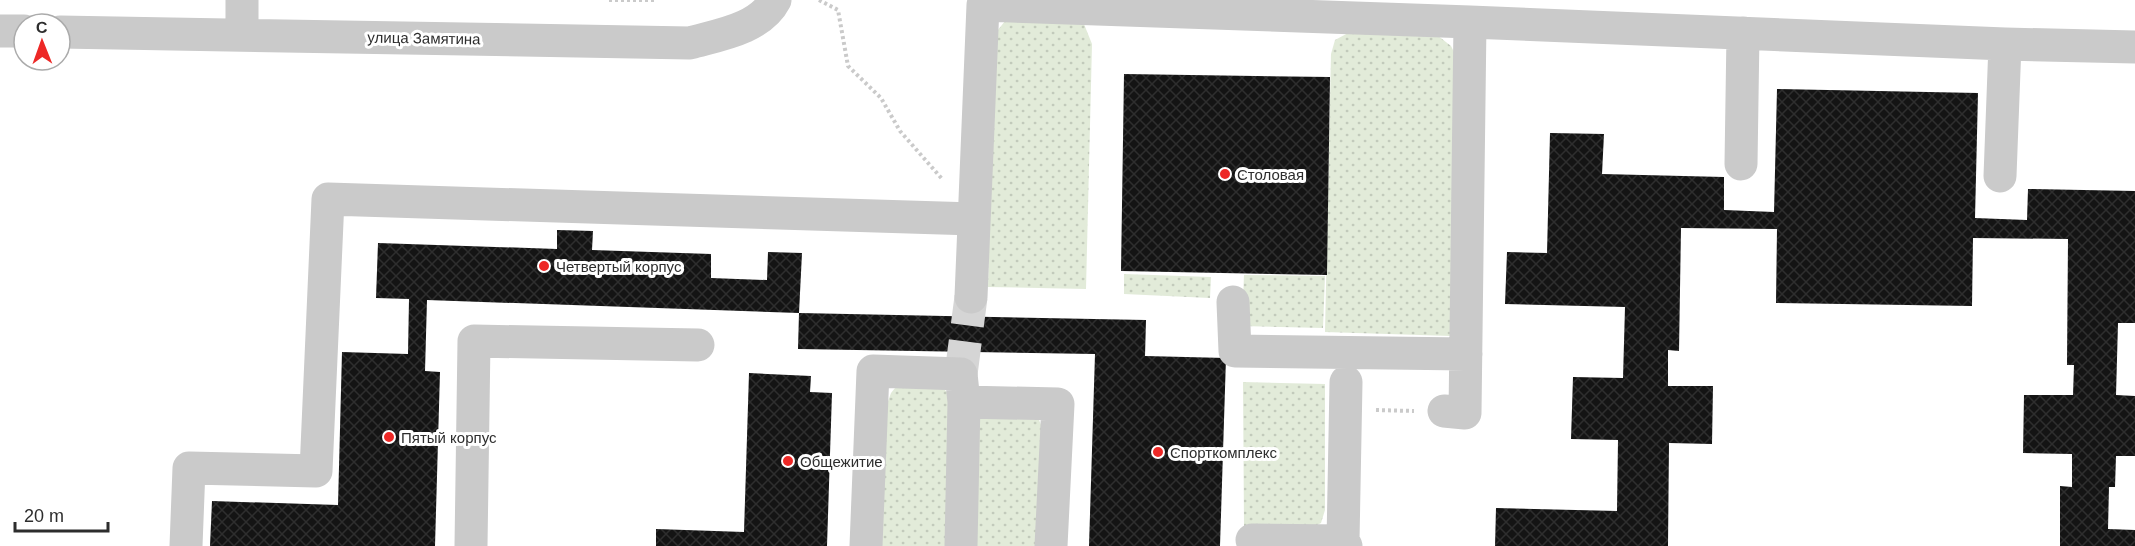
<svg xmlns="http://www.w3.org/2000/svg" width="2135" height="546" font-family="Arial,sans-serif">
	<defs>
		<pattern id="grass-dots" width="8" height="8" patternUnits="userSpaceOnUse" patternTransform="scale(1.5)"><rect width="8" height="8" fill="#e2ebd9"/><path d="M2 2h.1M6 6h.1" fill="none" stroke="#c2cabb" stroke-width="1.8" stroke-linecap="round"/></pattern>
		<pattern id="building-cross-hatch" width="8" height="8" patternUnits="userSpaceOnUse" patternTransform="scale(1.5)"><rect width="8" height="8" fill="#141414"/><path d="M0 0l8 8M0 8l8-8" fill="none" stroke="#2e2e2e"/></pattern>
	</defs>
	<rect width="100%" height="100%" fill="#fff"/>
	<path fill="url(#grass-dots)" d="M1005,21L1084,24L1092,44L1086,289L988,287L994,35Z
		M1350,32L1437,35L1451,46L1460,64L1451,336L1325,332L1331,54L1335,40Z
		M1124,274L1211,277L1210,298L1124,294Z
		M1244,275L1325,276L1323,328L1242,326Z
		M1243,382L1325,384V510L1321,523L1313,527L1244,526Z
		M899,383L941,386L948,393V546H881L887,404L891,393Z
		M976,412L1039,420L1042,427L1039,546H973Z"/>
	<path fill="url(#building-cross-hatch)" d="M1124,74L1330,77L1327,275L1121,271Z
		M1777,89L1978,93L1975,218L2027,220L2028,189L2135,191V323H2118L2116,395L2135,396V456H2116L2115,487H2109L2108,529L2135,530V546H2060V486L2072,487V454L2023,453L2024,395H2073L2074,365H2067L2068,239L1973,238L1972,306L1776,303L1777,229L1681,228L1679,351L1668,350V386H1713L1712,444L1669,443L1668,546H1495L1496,508L1617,511L1618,440L1571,439L1573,377L1623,378L1625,307L1505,304L1507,252L1547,253L1550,133L1604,134L1602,174L1724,177V210L1774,212Z
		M557,230L593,231L592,250L711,254V278L767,280L768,252L802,253L799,313L427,300L425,371L440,372L435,546H210L212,501L338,505L342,352L408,354L409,299L376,298L378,243L557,249Z
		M799,313L1146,320L1145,356L1226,358L1220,546H1089L1095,354L798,349Z
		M749,373L811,376L810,392L832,393L827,546H656V529L744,532Z"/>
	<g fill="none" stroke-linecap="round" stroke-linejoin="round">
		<path stroke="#d5d5d5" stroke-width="33" stroke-dasharray="33 16" stroke-linecap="butt" d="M961,374L971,297"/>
		<path stroke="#cacaca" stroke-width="4" stroke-dasharray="3 3" stroke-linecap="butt" d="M609,0H656
			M819,0L838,10L848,66L881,98L900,131L943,180
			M1376,410L1414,411"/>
		<path stroke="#cacaca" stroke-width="33" d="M0,31H24
			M60,32L690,43C718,35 760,29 775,0
			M242,35V0
			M1741,164L1743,33
			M2000,176L2005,44
			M971,297L983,5L1470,22L2005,44L2135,47
			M1233,302L1235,351L1466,354
			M964,402L1058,404L1051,546
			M1444,411L1465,413L1470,22
			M1252,540L1343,541
			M186,546L189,468L316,471L328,199L974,219
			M471,546L474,341L698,345
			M866,546L873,371L961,374L964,402L961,546
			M1346,546L1343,541L1346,382"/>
	</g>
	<g fill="#ed2826" stroke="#fff" stroke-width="2">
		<circle cx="1225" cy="174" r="6"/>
		<circle cx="544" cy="266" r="6"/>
		<circle cx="389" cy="437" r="6"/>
		<circle cx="1158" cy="452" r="6"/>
		<circle cx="788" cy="461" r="6"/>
	</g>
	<g text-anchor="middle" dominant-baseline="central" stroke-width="6" stroke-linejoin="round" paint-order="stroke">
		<g font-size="15" fill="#2d2d2d" stroke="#fff">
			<text transform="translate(424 38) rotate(1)">улица Замятина</text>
		</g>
		<g font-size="15" fill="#2d2d2d" stroke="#fff" text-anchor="start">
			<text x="1237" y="174">Столовая</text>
			<text x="556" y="266">Четвертый корпус</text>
			<text x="401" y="437">Пятый корпус</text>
			<text x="1170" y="452">Спорткомплекс</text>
			<text x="800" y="461">Общежитие</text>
		</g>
	</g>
	<g transform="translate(42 42) rotate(359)"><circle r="28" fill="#ffffff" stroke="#ababab" stroke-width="1.5"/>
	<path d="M0-4.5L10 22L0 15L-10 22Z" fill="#ed2826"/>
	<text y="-9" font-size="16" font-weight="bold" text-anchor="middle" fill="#2d2d2d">С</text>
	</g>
	<path d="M15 522v9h93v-9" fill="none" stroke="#2d2d2d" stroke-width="3"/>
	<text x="24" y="522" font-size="18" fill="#2d2d2d" stroke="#ffffff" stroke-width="4.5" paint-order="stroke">20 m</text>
</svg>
